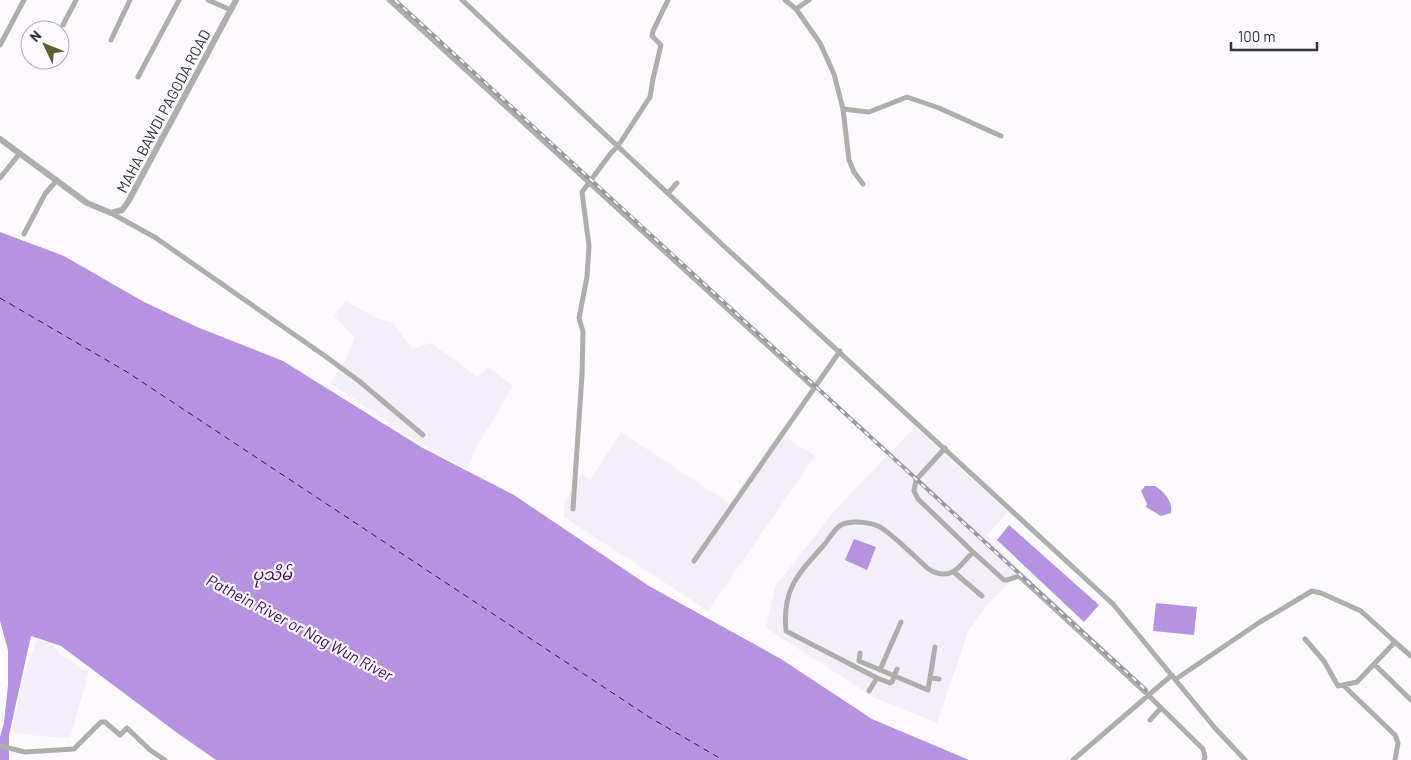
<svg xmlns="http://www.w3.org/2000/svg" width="1411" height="760" font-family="Barlow,'Noto Sans Myanmar',sans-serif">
	<rect width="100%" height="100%" fill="#fcfaff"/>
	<path fill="#f4eefb" d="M346,301L376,318L393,323L412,349L431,343L477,377L489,367L513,386L474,452L468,469L445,458L401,431L330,383L346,359L355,338L334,316Z
		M915,427L1008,512L986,536L1021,571L985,607L968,632L937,723L875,698L766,628L775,587L834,511Z
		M621,432L729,503L779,433L815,456L708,611L564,517V504L582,474L590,480Z
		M37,639L53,645L59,654L89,671L70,738L39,736L12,732L24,675Z"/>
	<path fill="#b693e1" d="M0,232L64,256L144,302L197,327L283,361L421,447L514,495L649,586L781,659L872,719L969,760H216L176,732L61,646L31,636L9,735V760H0V737L4,723L8,685V650L0,621Z
		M1145,486H1155C1164,491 1173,502 1171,513L1161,516L1146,507L1147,504L1141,491Z
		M1009,525L1099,605L1084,622L997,540Z
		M854,539L876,547L867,570L845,560Z
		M1156,603L1197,607L1194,635L1153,631Z"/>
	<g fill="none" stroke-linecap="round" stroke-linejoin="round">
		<path stroke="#3f0666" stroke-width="1" stroke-dasharray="6 5" stroke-linecap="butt" d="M0,298L127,372L649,717L723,760"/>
		<path stroke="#aeafac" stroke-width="5" d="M208,0L231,10
			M389,0L813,387
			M462,0L726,248L1113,604L1215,728L1245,760
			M785,0L796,9L820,43L834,74L843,109L849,160L854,172L863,184
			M796,9L809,0
			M63,25L76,0
			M111,40L130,0
			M0,45L24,0
			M138,77L179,0
			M843,109L869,112L907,97L939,108L1001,136
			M0,178L20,153
			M668,193L677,183
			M111,213L156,238L325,356L359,381L423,435
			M24,234L45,194L57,180
			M573,509L582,375L583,332L579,318L587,277L589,246L582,192L611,153L618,146L650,97L653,79L661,45L652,36L653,31L668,0
			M973,552L1004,580H1007L1019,576L1148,695L1203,749L1205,757L1204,760
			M694,561L840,351
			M955,573L982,596
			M1395,642L1411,656
			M860,653L859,661L928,690L935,647
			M1374,664L1411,700
			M897,669L892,682L890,683L877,678L786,631C782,589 798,574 824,545C829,539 835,528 841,525C851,520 869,522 878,526C889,531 912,554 922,563C925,566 930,571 934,572C954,580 961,564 973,552L918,499L914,491L916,480L945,448
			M880,670L901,622
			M931,678L939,679
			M1176,679L1260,622L1312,591L1321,593L1361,611L1395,642L1357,682L1338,686L1324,661L1305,639
			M1344,686L1395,735L1398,743L1395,760
			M869,691L877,678
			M1150,720L1161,708
			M0,746L25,752L74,749L101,722H105L120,735L127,728L150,750L165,760
			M1073,760L1172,675"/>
		<path stroke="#aeafac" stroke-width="6" d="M0,139L87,203L111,213L122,210L128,202L236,0"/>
		<g stroke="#9a999c" stroke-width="4">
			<path id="rail" d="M395,0C646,229 895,461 1146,690"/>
		</g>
		<use href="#rail" stroke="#fcfaff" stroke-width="2" stroke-dasharray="5.5" stroke-linecap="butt"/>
	</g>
	<g text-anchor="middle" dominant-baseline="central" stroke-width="4.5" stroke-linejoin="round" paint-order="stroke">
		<g font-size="15" fill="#343335" stroke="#fcfaff">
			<text transform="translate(163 111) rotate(-62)">MAHA BAWDI PAGODA ROAD</text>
		</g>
		<g font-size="16" font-style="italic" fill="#3f0666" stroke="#fcfaff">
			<text x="272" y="573">ပုသိမ်</text>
			<text transform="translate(300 627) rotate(28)">Pathein River or Nag Wun River</text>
		</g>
	</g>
	<g transform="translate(45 45) rotate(313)"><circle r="24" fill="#fcfaff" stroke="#acaaae"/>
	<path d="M0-4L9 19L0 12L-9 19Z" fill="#5b602e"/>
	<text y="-8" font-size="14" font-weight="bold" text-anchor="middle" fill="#343335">N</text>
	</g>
	<path d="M1231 42v8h86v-8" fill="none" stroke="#343335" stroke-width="2.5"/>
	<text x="1238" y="42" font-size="15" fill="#343335" stroke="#fcfaff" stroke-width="4" paint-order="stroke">100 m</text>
</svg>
